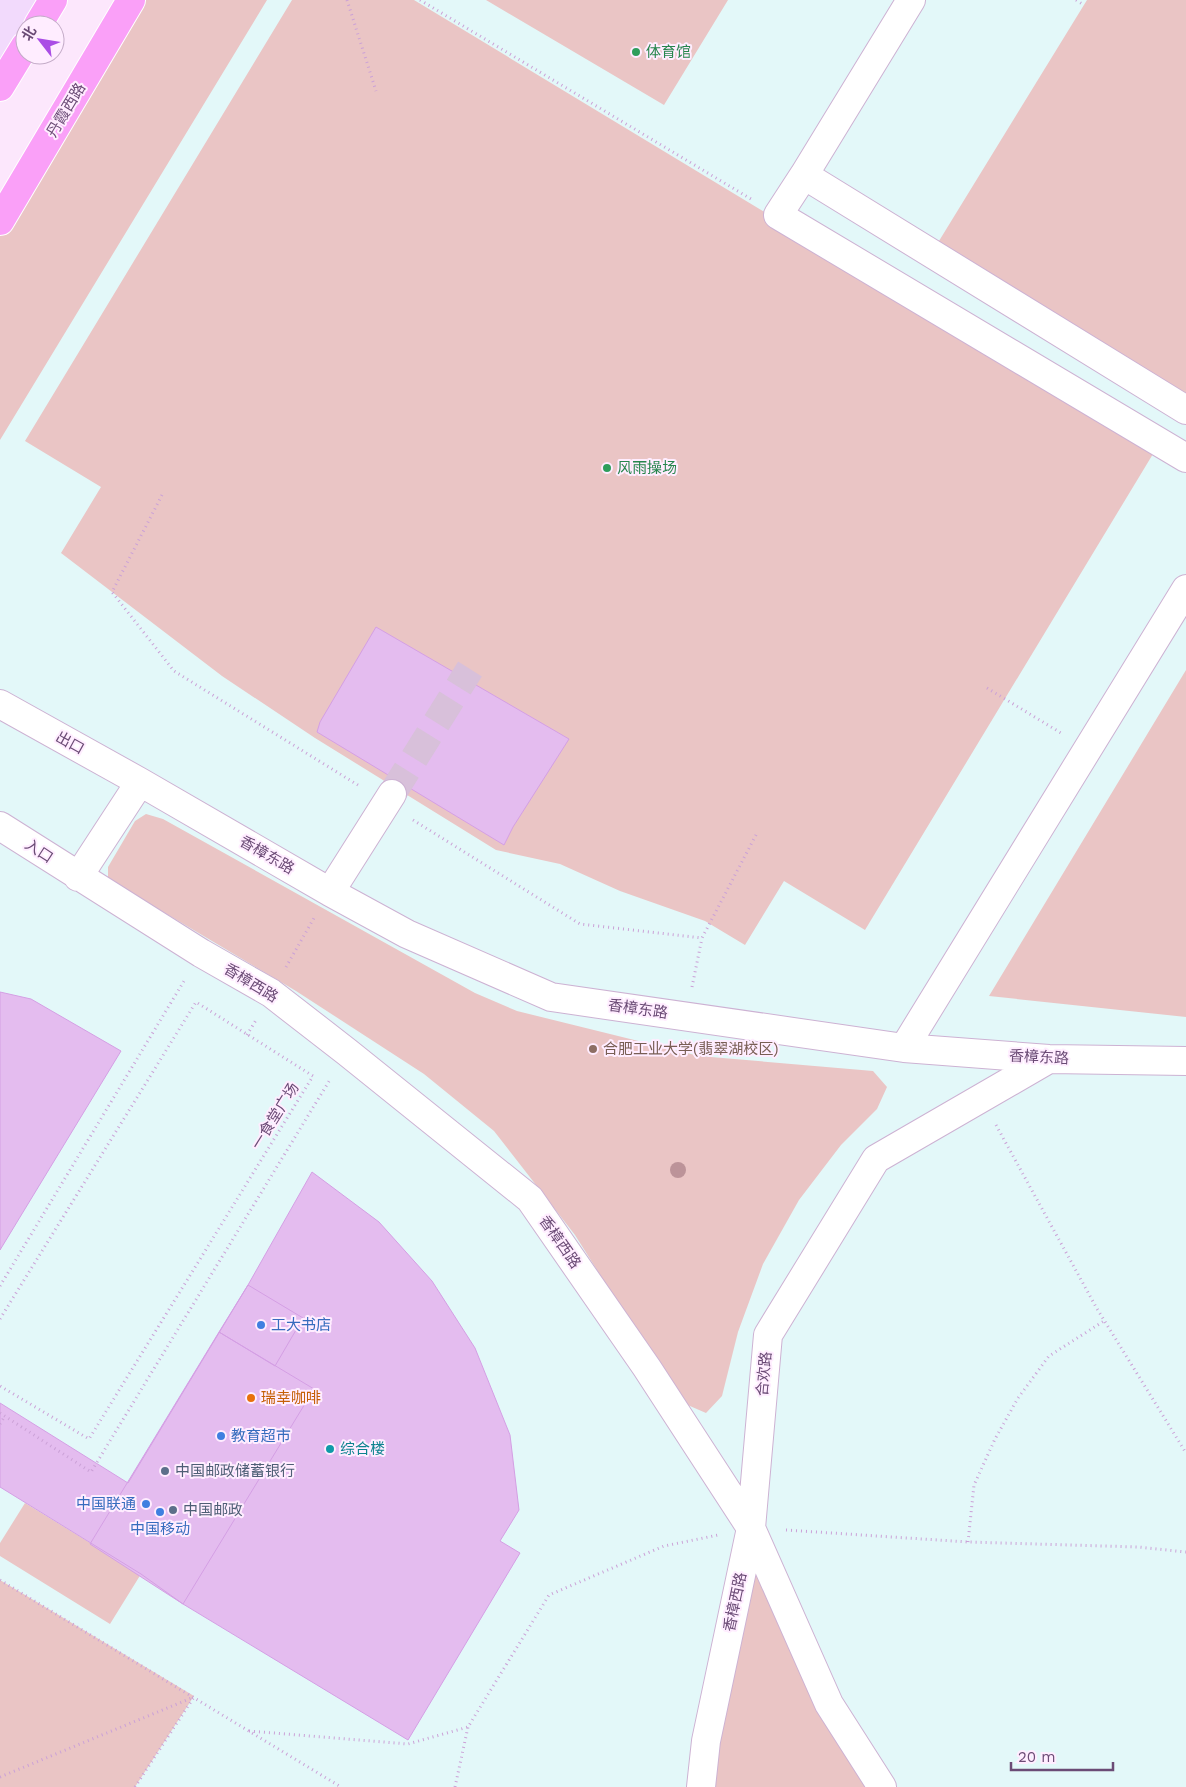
<svg xmlns="http://www.w3.org/2000/svg" width="1186" height="1787" font-family="'Work Sans','Noto Sans SC',sans-serif">
	<rect width="100%" height="100%" fill="#fce7fc"/>
	<path fill="#f2dafc" d="M0,0H53L25,25V46L0,87Z"/>
	<path fill="#e3f8f9" d="M190,0H1186V1787H0V310Z"/>
	<path fill="#eac5c5" d="M131,0H267L0,440V221Z
		M292,0H414L1156,449L865,930L784,881L745,945L705,921L620,891L560,864L496,850L315,738L222,676L61,553L101,487L25,441Z
		M486,0H728L664,105Z
		M1087,0H1186V410L931,254Z
		M1186,670V1017L989,996Z
		M146,814L163,819L475,993L517,1011L699,1056L873,1071L887,1087L877,1109L841,1145L799,1200L763,1264L738,1332L722,1396L706,1413L683,1403L658,1367L575,1235L494,1131L424,1074L296,991L108,879V867L135,821Z
		M25,1503L141,1574L110,1624L0,1556V1543Z
		M751,1528L882,1787H701Z
		M0,1580L194,1696L135,1787H0Z"/>
	<path fill="#e4bcef" stroke="#d49fe4" d="M376,627L569,739L513,827L504,845L317,732L320,722Z
		M0,992L31,999L121,1051L0,1250Z
		M312,1172L379,1222L432,1281L475,1348L510,1435L519,1510L500,1541L520,1553L408,1740L183,1604L141,1574L0,1487V1403L128,1483L248,1285Z
		M248,1285L303,1318L275,1366L219,1332Z
		M219,1332L314,1389L183,1604L90,1544Z"/>
	<g fill="none" stroke-linecap="round" stroke-linejoin="round">
		<path stroke="#d8c0da" stroke-width="28" stroke-dasharray="28 14" stroke-linecap="butt" d="M392,794L470,669"/>
		<g stroke="#cdb2d3" stroke-width="30">
			<path id="minor" d="M911,0L804,175L778,215L1186,458
				M804,175L1186,410
				M0,704L140,782L330,892L407,934L551,997L904,1048L1049,1059L1186,1061
				M0,826L201,953L271,993L347,1052L530,1199L647,1368L751,1528L706,1741L701,1787
				M78,877L140,782
				M330,892L392,794
				M904,1048L1186,589
				M882,1787L829,1704L751,1528L768,1335L876,1159L1049,1059"/>
		</g>
		<g stroke="#fff" stroke-width="30">
			<path id="major" d="M38,25L53,0
				M0,87L25,46
				M0,221L131,0"/>
		</g>
		<path stroke="#cba1d7" stroke-width="3" stroke-dasharray="1 4" stroke-linecap="butt" d="M347,0L376,91
			M420,0L751,199
			M1076,0L1084,5
			M162,495L112,592L174,671L361,787
			M987,688L1061,733
			M413,820L580,924L702,938L757,833
			M286,967L314,918
			M692,987L702,938
			M247,1035L256,1020
			M996,1125L1096,1307L1186,1453
			M0,1286L184,981
			M0,1319L196,1002L313,1076L89,1439L0,1386
			M0,1413L91,1472L331,1078
			M0,1424L5,1416
			M786,1530L968,1542L1138,1547L1186,1552
			M968,1542L974,1485L995,1439L1018,1398L1049,1356L1104,1321
			M0,1580L341,1787
			M249,1731L408,1744L468,1727L549,1595L664,1546L718,1535
			M0,1777L194,1697
			M135,1787L194,1697
			M455,1787L468,1727"/>
		<use href="#minor" stroke="#fff" stroke-width="28"/>
		<use href="#major" stroke="#faa0f8" stroke-width="28"/>
	</g>
	<circle fill="#bc9399" cx="678" cy="1170" r="8"/>
	<g fill="#2e9e5b" stroke="#ffedff" stroke-width="2">
		<circle cx="636" cy="52" r="5"/>
		<circle cx="607" cy="468" r="5"/>
	</g>
	<circle fill="#8d6e63" stroke="#ffedff" stroke-width="2" cx="593" cy="1049" r="5"/>
	<g fill="#3f7fe0" stroke="#ffedff" stroke-width="2">
		<circle cx="261" cy="1325" r="5"/>
		<circle cx="221" cy="1436" r="5"/>
		<circle cx="146" cy="1504" r="5"/>
		<circle cx="160" cy="1512" r="5"/>
	</g>
	<circle fill="#e8710a" stroke="#ffedff" stroke-width="2" cx="251" cy="1398" r="5"/>
	<circle fill="#0f9aa8" stroke="#ffedff" stroke-width="2" cx="330" cy="1449" r="5"/>
	<g fill="#5c6f8a" stroke="#ffedff" stroke-width="2">
		<circle cx="165" cy="1471" r="5"/>
		<circle cx="173" cy="1510" r="5"/>
	</g>
	<g text-anchor="middle" dominant-baseline="central" stroke-width="4" stroke-linejoin="round" paint-order="stroke">
		<g font-size="15" fill="#27864d" stroke="#ffedff" text-anchor="start">
			<text x="646" y="52">体育馆</text>
			<text x="617" y="468">风雨操场</text>
		</g>
		<g font-size="15" fill="#6b4b76" stroke="#ffedff">
			<text transform="translate(66 110) rotate(-59)">丹霞西路</text>
			<text transform="translate(70 743) rotate(29)">出口</text>
			<text transform="translate(39 851) rotate(33)">入口</text>
			<text transform="translate(267 855) rotate(30)">香樟东路</text>
			<text transform="translate(251 983) rotate(31)">香樟西路</text>
			<text transform="translate(638 1009) rotate(8)">香樟东路</text>
			<text transform="translate(1039 1057) rotate(3)">香樟东路</text>
			<text transform="translate(275 1116) rotate(-58)">一食堂广场</text>
			<text transform="translate(560 1242) rotate(55)">香樟西路</text>
			<text transform="translate(764 1374) rotate(-85)">合欢路</text>
			<text transform="translate(735 1602) rotate(-78)">香樟西路</text>
		</g>
		<g font-size="15" fill="#785e54" stroke="#ffedff" text-anchor="start">
			<text x="603" y="1049">合肥工业大学(翡翠湖校区)</text>
		</g>
		<g font-size="15" fill="#366cbe" stroke="#ffedff" text-anchor="start">
			<text x="271" y="1325">工大书店</text>
			<text x="231" y="1436">教育超市</text>
			<text x="136" y="1504" text-anchor="end">中国联通</text>
			<text x="160" y="1529" text-anchor="middle">中国移动</text>
		</g>
		<g font-size="15" fill="#c56008" stroke="#ffedff" text-anchor="start">
			<text x="261" y="1398">瑞幸咖啡</text>
		</g>
		<g font-size="15" fill="#0d838f" stroke="#ffedff" text-anchor="start">
			<text x="340" y="1449">综合楼</text>
		</g>
		<g font-size="15" fill="#4e5e75" stroke="#ffedff" text-anchor="start">
			<text x="175" y="1471">中国邮政储蓄银行</text>
			<text x="183" y="1510">中国邮政</text>
		</g>
	</g>
	<g transform="translate(40 40) rotate(301)"><circle r="24" fill="#ffedff" stroke="#c4acc8"/>
	<path d="M0-4L9 19L0 12L-9 19Z" fill="#aa4de5"/>
	<text y="-8" font-size="14" font-weight="bold" text-anchor="middle" fill="#6b4b76">北</text>
	</g>
	<path d="M1011 1762v8h102v-8" fill="none" stroke="#6b4b76" stroke-width="2.5"/>
	<text x="1018" y="1762" font-size="15" fill="#6b4b76" stroke="#ffedff" stroke-width="4" paint-order="stroke">20 m</text>
</svg>
